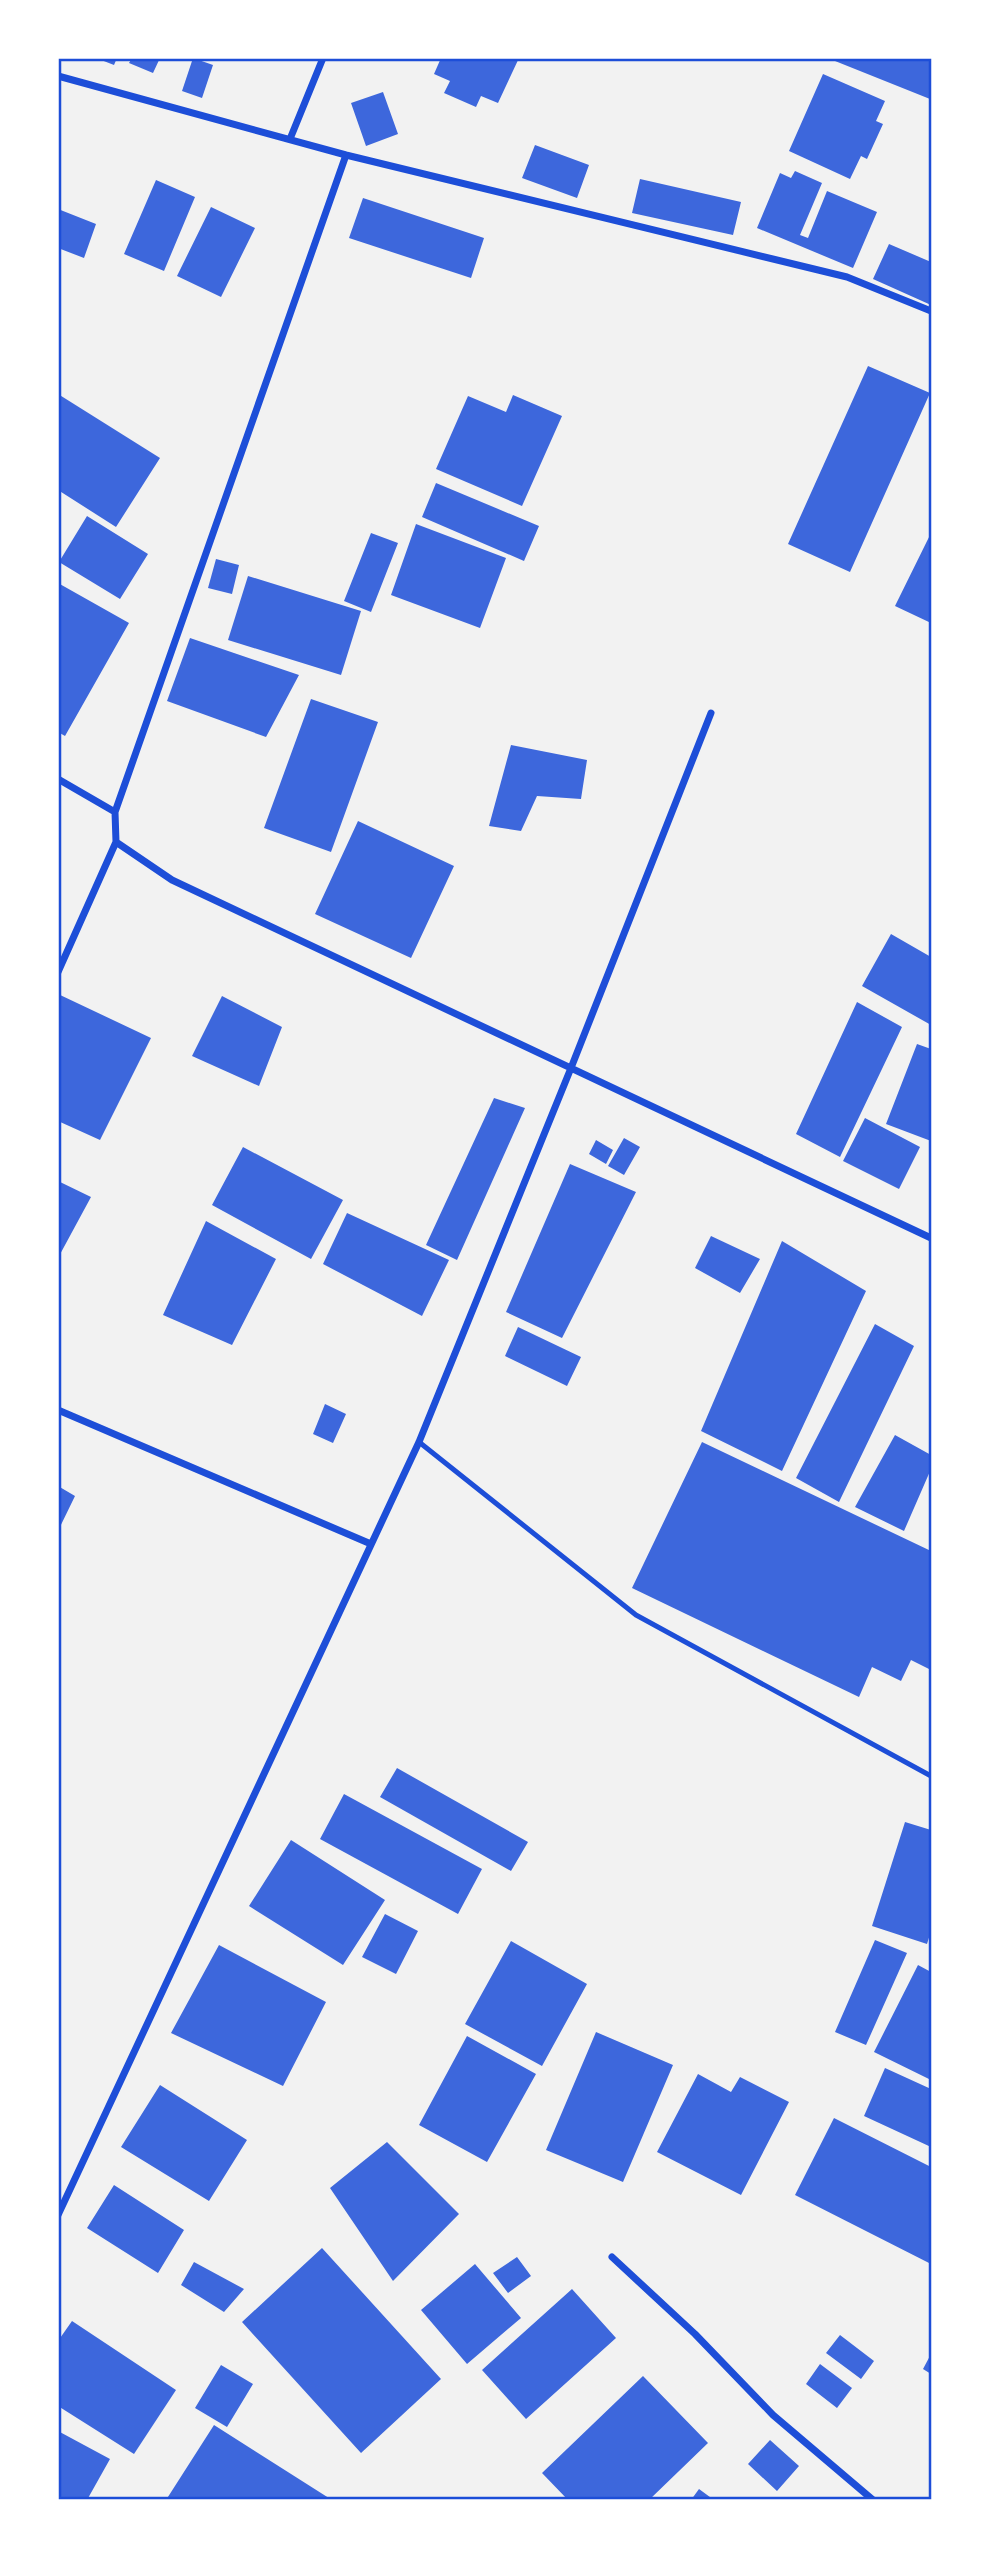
<svg xmlns="http://www.w3.org/2000/svg" width="989" height="2558" font-family="Cabin,sans-serif">
	<rect width="100%" height="100%" fill="#f2f2f2"/>
	<path fill="#3d67dc" d="M96,58H117L114,65Z
		M132,58H160L153,73L129,63Z
		M193,58L213,65L202,98L182,91Z
		M441,58H519L498,103L481,96L476,107L444,93L450,81L434,74Z
		M837,58H931L930,99L835,61Z
		M823,74L885,101L876,121L883,124L867,159L861,156L850,179L789,151Z
		M383,92L398,134L366,146L351,103Z
		M535,145L589,165L577,198L522,178Z
		M795,171L822,183L800,235L808,238L827,191L877,212L853,268L757,228L780,173L791,178Z
		M640,179L741,202L733,235L632,213Z
		M156,180L195,197L164,271L124,254Z
		M363,198L484,238L471,278L349,238Z
		M211,207L255,228L221,297L177,276Z
		M58,209L96,224L84,258L58,248Z
		M889,244L931,262V305L873,279Z
		M868,366L930,393L850,572L788,544Z
		M58,394L160,458L116,527L58,490Z
		M513,395L562,416L522,506L436,469L468,396L506,412Z
		M436,483L539,526L524,561L422,517Z
		M87,516L148,554L120,599L59,562Z
		M416,524L506,558L480,628L391,595Z
		M371,533L398,543L371,612L344,601Z
		M931,533V623L895,606Z
		M216,559L239,565L232,594L208,588Z
		M248,576L361,611L341,675L228,640Z
		M58,583L129,623L65,736L58,732Z
		M190,638L299,675L266,737L167,701Z
		M311,699L378,722L331,852L264,828Z
		M511,745L587,760L581,799L537,796L521,831L489,826Z
		M358,821L454,866L411,958L315,914Z
		M891,934L931,957V1025L862,986Z
		M58,994L151,1038L100,1140L58,1121Z
		M222,996L282,1027L259,1086L192,1056Z
		M857,1002L902,1027L840,1157L796,1134Z
		M917,1044L931,1049V1141L886,1124Z
		M494,1098L525,1108L457,1260L426,1245Z
		M865,1118L920,1147L899,1189L843,1161Z
		M624,1138L640,1147L624,1175L608,1166Z
		M596,1140L613,1150L606,1164L589,1154Z
		M243,1147L343,1200L311,1259L212,1205Z
		M570,1164L636,1192L562,1338L506,1312Z
		M58,1181L91,1197L58,1258Z
		M347,1213L449,1260L422,1316L323,1264Z
		M206,1221L276,1259L232,1345L163,1315Z
		M711,1236L760,1259L740,1293L695,1268Z
		M782,1241L866,1291L782,1471L701,1431Z
		M875,1324L914,1346L839,1502L796,1478Z
		M518,1327L581,1357L567,1386L505,1356Z
		M325,1404L346,1414L333,1443L313,1434Z
		M895,1435L931,1455V1469L904,1531L855,1507Z
		M702,1442L931,1551V1670L911,1660L901,1681L872,1667L859,1697L632,1588Z
		M58,1486L75,1496L58,1531Z
		M397,1768L528,1842L511,1871L380,1797Z
		M344,1794L482,1869L458,1914L320,1839Z
		M905,1822L931,1830V1931L927,1944L872,1926Z
		M291,1840L385,1900L343,1965L249,1906Z
		M385,1914L418,1931L396,1974L362,1957Z
		M875,1940L907,1953L866,2045L835,2032Z
		M511,1941L587,1984L542,2066L465,2024Z
		M219,1945L326,2002L283,2086L171,2033Z
		M918,1965L931,1972V2080L874,2052Z
		M596,2032L673,2065L623,2182L546,2150Z
		M467,2036L536,2074L487,2162L419,2125Z
		M885,2068L931,2089V2147L864,2116Z
		M698,2074L731,2092L740,2077L789,2102L741,2195L657,2152Z
		M160,2085L247,2140L209,2201L121,2147Z
		M834,2118L931,2167V2264L795,2195Z
		M387,2142L459,2214L393,2281L330,2188Z
		M114,2185L184,2230L158,2273L87,2228Z
		M322,2248L441,2379L361,2453L242,2322Z
		M517,2257L531,2276L508,2293L493,2273Z
		M194,2262L244,2289L224,2312L181,2285Z
		M475,2264L521,2318L467,2364L421,2310Z
		M572,2289L616,2338L526,2419L482,2370Z
		M72,2321L176,2390L134,2454L58,2406V2341Z
		M840,2335L874,2361L861,2379L826,2353Z
		M931,2354V2374L923,2369Z
		M820,2364L852,2388L837,2408L806,2384Z
		M221,2365L253,2384L227,2427L195,2408Z
		M643,2376L708,2443L649,2500H568L542,2473Z
		M214,2425L332,2500H166Z
		M58,2431L110,2459L87,2500H58Z
		M770,2440L799,2466L777,2491L748,2464Z
		M699,2489L714,2500H691Z"/>
	<g fill="none" stroke-linecap="round" stroke-linejoin="round">
		<path stroke="#1d4ed8" stroke-width="5" d="M419,1442L636,1615L931,1776"/>
		<path stroke="#1d4ed8" stroke-width="7" d="M58,76L346,155L847,277L931,311
			M290,139L323,58
			M58,779L115,812L116,842L172,880L931,1238
			M115,812L346,155
			M58,972L116,842
			M58,1410L371,1544
			M58,2215L419,1442L571,1068L711,713
			M612,2257L695,2334L773,2415L873,2500"/>
	</g>
	<rect width="989" height="2558" fill="none" stroke="#ffffff" stroke-width="119"/>
	<rect x="60" y="60" width="870" height="2438" fill="none" stroke="#1d4ed8" stroke-width="2.5"/>
</svg>
